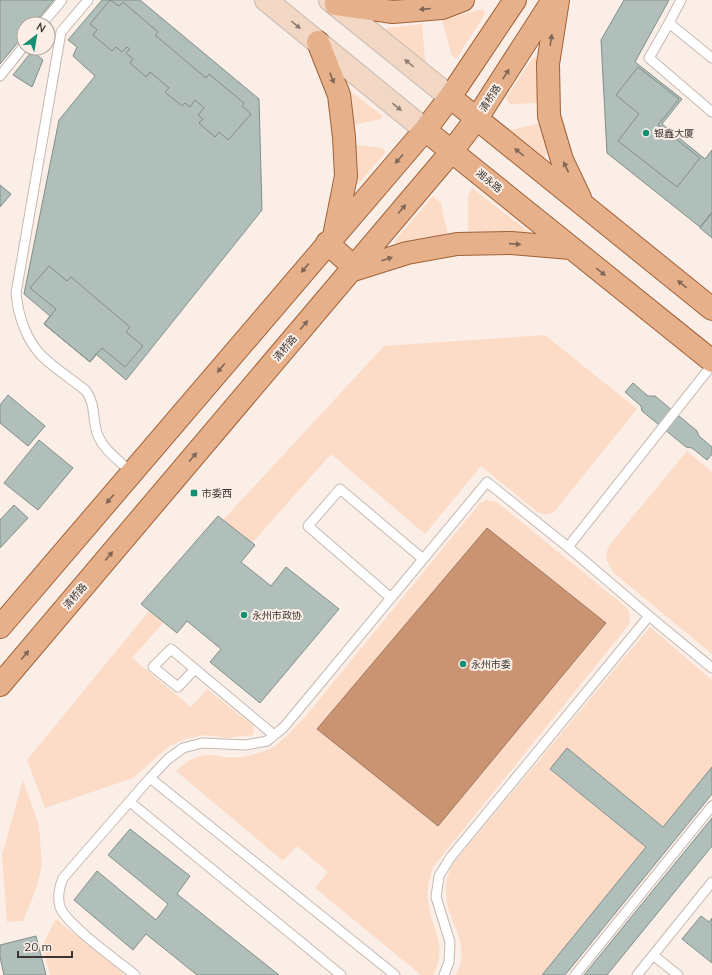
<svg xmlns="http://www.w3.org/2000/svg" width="712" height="975" font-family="Mulish,'Noto Sans SC',sans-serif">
	<rect width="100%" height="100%" fill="#fbeee6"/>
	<path fill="#fcdbc7" d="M479,10H483L485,13L484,16L456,59L452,56L442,20Z
		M422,24L425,61L421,65L383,31L384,29L388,28Z
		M535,57L539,60L538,103L510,104L506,98L532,59Z
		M347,91H350L383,116L381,119L347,126Z
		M541,123L547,154L544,159L509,134L511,130Z
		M349,144L382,148L386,152L358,184L354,185Z
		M472,188L529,232V236L468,235V195Z
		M433,196L441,203L448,236L396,246L394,242L397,238Z
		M545,335L637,409L554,512L545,515L536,511L481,466L425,534L331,454L252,543L223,520L384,346Z
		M687,451L712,472V654L614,573C606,561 603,556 611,543Z
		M486,500L497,502L627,608C631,616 631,620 627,627L433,867C429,879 427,889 428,901C431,929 449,946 433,975H421L315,888L328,872L297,846L283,861L176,771C185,762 198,754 211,755C216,755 221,757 226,757C239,759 253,755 265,751C281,745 293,728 305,717L480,503Z
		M149,611L163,623L132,658L191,707L207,689L252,725L254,731L253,735L226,738L205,735L185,739L169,746L133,778L45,808L27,760Z
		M650,627L712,680V767L663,827L567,749L550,770L646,847L542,975H456C473,942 445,922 446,889C446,881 449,872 452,865Z
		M23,780L39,826L42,865L36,889L23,921L7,922L2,855Z
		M56,919L125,975H50L42,946Z"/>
	<path fill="#ca9472" stroke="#9f785f" d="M487,528L606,623L438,826L317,729Z"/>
	<path fill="#b0bfba" stroke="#818e8a" d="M0,0H54L34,24H24V35L0,64Z
		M102,0H140L259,99L262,210L126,380L96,354L90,362L44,324L50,316L24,294L59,120L95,76L73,56L77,47L68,40Z
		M110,0L119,6L123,2L158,32L155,35L206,78L209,74L244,103L242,106L251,114L228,140L219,132L215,137L199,123L203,119L198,115L204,108L195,100L190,107L185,103L182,106L165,92L169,88L150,72L146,77L130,63L133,59L126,53L130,49L127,47L122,52L116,47L112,51L93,35L97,30L90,24Z
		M624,0H669L635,62L682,99L662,124L705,159L712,150V212L700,227L607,153L601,40Z
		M32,51L43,60L32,87L13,75Z
		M638,67L679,99L658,125L700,158L677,187L618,141L639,114L616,95Z
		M0,185L11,194L0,207Z
		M712,213V238L700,228Z
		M49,266L67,281L71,277L130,327L126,332L143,346L125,367L102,348L90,362L44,324L56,309L30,288Z
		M633,383L648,396H655L697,431L699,436L712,447V454L707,460L692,448L686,447L642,411L641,406L625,392Z
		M8,395L45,426L28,446L0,423V405Z
		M39,440L73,468L38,510L4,483Z
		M14,505L28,518L0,548V520Z
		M218,516L255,545L241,562L271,586L286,567L339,609L260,703L210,662L221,649L187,621L177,633L141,604Z
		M567,748L663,827L712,767V794L565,975H542L646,847L550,769Z
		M712,818V846L607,975H584Z
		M130,829L190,876L177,894L279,975H197L146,934L133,950L74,900L97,871L156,920L168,904L108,855Z
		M701,916L709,922L712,918V963L682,939Z
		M36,936L46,975H4L0,957V945Z"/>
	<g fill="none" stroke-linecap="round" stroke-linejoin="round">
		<g stroke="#c5b9b1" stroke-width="11">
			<path id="service" d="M88,0L61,32L16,293C18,315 26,340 42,356C55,369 72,379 86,391C96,405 92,418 97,433C102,449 120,461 132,473
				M681,0L669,23L712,58
				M669,23L649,58L712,112
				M42,24L62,0
				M0,76L24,46
				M568,547L712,365
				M391,598L308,526L340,489L423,559
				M649,616L712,668
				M195,669L178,687L153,667L171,649L274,735
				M130,802L341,975
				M653,955L678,975
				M135,975C118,961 67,925 60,907C57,897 59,888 63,878L150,778
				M395,975L150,778L168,759L183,748L202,743L246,745L267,741L284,727L487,482L568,547L649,616L450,858L439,876L436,897L450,942L449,962L444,975
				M575,975L712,806
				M637,975L712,882"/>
		</g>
		<g stroke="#c5b9b1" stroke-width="24">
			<path id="secondary" d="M266,0L425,130
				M330,0L450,97"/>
		</g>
		<g stroke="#9f6239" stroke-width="24">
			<path id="primary" d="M558,0L548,64L549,116L562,160L580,198
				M336,4L393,12L442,8L463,0
				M318,42L339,95L344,137L346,176L335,231
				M450,97L712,309
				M425,130L712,361
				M327,243L354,267
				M350,271L407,253L457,244L511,243L571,248
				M0,627L425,130L450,97L515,0
				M0,685L452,151L477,118L553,0"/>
		</g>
		<use href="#service" stroke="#fff" stroke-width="9"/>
		<use href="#secondary" stroke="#f3d7c5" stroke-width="22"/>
		<use href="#primary" stroke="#e6b08b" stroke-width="22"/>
	</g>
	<defs><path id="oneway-solid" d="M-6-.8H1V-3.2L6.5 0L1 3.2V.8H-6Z"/></defs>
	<g fill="#7f6656">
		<use href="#oneway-solid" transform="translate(425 9) rotate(175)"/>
		<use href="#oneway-solid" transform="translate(551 40) rotate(-81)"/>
		<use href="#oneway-solid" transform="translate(506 74) rotate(-57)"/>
		<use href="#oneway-solid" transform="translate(332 78) rotate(68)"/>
		<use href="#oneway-solid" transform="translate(519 152) rotate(-141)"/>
		<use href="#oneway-solid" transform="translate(399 159) rotate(131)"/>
		<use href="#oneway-solid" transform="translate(566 167) rotate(-115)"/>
		<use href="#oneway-solid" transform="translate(402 209) rotate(-50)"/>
		<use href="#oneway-solid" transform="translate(515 244) rotate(4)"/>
		<use href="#oneway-solid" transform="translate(387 259) rotate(-18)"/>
		<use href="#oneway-solid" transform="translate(305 268) rotate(130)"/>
		<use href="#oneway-solid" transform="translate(601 272) rotate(39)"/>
		<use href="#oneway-solid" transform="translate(682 284) rotate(-141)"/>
		<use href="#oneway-solid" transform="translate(304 325) rotate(-50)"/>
		<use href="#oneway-solid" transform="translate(221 368) rotate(130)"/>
		<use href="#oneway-solid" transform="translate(193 457) rotate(-50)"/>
		<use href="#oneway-solid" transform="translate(110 499) rotate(130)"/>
		<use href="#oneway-solid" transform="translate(109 556) rotate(-50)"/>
		<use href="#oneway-solid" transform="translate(25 655) rotate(-50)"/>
	</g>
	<g fill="#8d7e74">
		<use href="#oneway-solid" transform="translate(296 25) rotate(39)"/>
		<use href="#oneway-solid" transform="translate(409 63) rotate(-141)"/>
		<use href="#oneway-solid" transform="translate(397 107) rotate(39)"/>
	</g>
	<g fill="#138f74" stroke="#fbeee6" stroke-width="1.5">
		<circle cx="646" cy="133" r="4"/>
		<rect x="190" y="489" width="8" height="8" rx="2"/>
		<circle cx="244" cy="615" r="4"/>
		<circle cx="463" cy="664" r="4"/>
	</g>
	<g text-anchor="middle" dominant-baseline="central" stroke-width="4" stroke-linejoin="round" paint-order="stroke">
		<g font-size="10" fill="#3a3532" stroke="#fbeee6">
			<text transform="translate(490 98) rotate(-57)">清桥路</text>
			<text transform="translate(489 181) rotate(39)">湘永路</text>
			<text transform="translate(285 348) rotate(-50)">清桥路</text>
			<text transform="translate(75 596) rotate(-50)">清桥路</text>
		</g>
		<g font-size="10" fill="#3a3532" stroke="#fbeee6" text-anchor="start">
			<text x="654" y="133">银鑫大厦</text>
			<text x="202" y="493">市委西</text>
			<text x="252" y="615">永州市政协</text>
			<text x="471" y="664">永州市委</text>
		</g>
	</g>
	<g transform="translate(36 36) rotate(31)"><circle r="19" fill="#fbeee6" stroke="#aea49e"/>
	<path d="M0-3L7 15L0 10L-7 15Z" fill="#138f74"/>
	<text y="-6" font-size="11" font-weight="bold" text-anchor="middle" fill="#3a3532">N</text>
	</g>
	<path d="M18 951v6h54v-6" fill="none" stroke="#3a3532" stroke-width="2"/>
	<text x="24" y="951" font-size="12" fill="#3a3532" stroke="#fbeee6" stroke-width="3" paint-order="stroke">20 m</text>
</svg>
